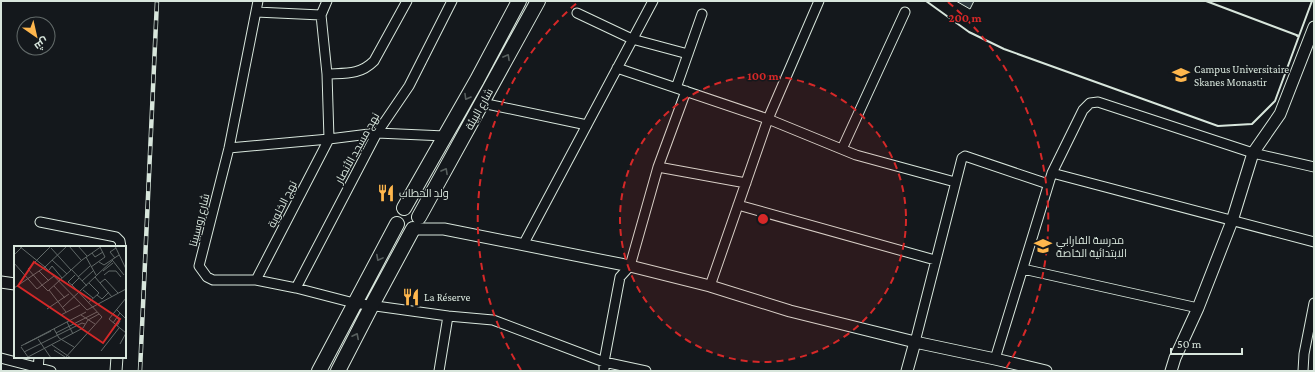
<svg xmlns="http://www.w3.org/2000/svg" width="1315" height="372" font-family="'Crimson Pro',Cairo,serif">
	<rect width="100%" height="100%" fill="#14181c"/>
	<path fill="#2c363c" stroke="#d8e6dc" d="M956,1H974L970,9Z"/>
	<g fill="none" stroke-linecap="round" stroke-linejoin="round">
		<g stroke="#d8e6dc" stroke-width="11">
			<path id="minor" d="M258,1L229,148L199,266L207,277L213,280H256L296,288L354,303L448,316L493,320L604,362L646,371
				M256,12L321,15
				M577,13L632,39L688,54
				M321,15L327,1
				M617,68L768,119L856,155L955,182
				M327,74C346,73 360,75 374,61L407,1
				M676,88L702,14
				M482,103L587,125
				M229,148L329,139L377,133L445,136
				M842,149L905,12
				M658,167L746,183
				M1052,173L1314,242
				M738,205L935,260
				M40,222L116,237L120,241L121,247
				M523,245L653,1
				M1023,269L1198,308
				M256,280L329,139L327,74L321,15
				M710,286L768,119L819,1
				M296,288L377,133L409,86L452,1
				M915,342L962,158L965,156L1048,184
				M1,358L51,371
				M995,359L1052,173L1083,110L1090,103L1098,102L1253,153L1314,167
				M38,371L39,357
				M439,371L448,316
				M604,371V362L620,277L630,266L658,167L686,91
				M1303,371L1304,354L1314,303"/>
		</g>
		<g stroke="#d8e6dc" stroke-width="13">
			<path id="tertiary" d="M413,229H444L630,266L710,286L790,311L915,342L995,359L1046,371
				M1,282L15,284
				M116,371L117,357
				M907,371L915,342
				M1171,371L1175,358L1198,308L1232,221L1253,153L1280,114L1314,27"/>
		</g>
		<g stroke="#d8e6dc" stroke-width="16">
			<path id="primary" d="M404,208L477,80L519,1
				M419,217L538,1
				M319,371L397,224
				M338,371L372,305L413,229"/>
		</g>
		<use href="#minor" stroke="#14181c" stroke-width="9"/>
		<use href="#tertiary" stroke="#14181c" stroke-width="11"/>
		<use href="#primary" stroke="#14181c" stroke-width="14"/>
		<g stroke="#d8e6dc" stroke-width="4.5">
			<path id="rail" d="M140,371L157,1"/>
		</g>
		<use href="#rail" stroke="#14181c" stroke-width="3" stroke-dasharray="9" stroke-linecap="butt"/>
		<path stroke="#d8e6dc" stroke-width="2" d="M926,1L969,32L1004,49L1218,126L1252,124L1275,101L1299,36L1206,1
			M1297,36H1299L1312,1"/>
	</g>
	<defs><path id="oneway-chevron" d="M-2-3.5L2.5 0L-2 3.5" fill="none" stroke-width="1.6" stroke-linecap="round" stroke-linejoin="round"/></defs>
	<g stroke="#59605f">
		<use href="#oneway-chevron" transform="translate(507 57) rotate(-61)"/>
		<use href="#oneway-chevron" transform="translate(467 97) rotate(120)"/>
		<use href="#oneway-chevron" transform="translate(445 171) rotate(-61)"/>
		<use href="#oneway-chevron" transform="translate(379 258) rotate(118)"/>
		<use href="#oneway-chevron" transform="translate(356 336) rotate(-63)"/>
	</g>
	<circle cx="763" cy="219" r="143" fill="#d62828" fill-opacity=".12"/>
	<g fill="none" stroke="#d62828" stroke-width="2" stroke-dasharray="7 5">
		<circle cx="763" cy="219" r="143"/>
		<path d="M521 370A285 285 0 0 1 578 2M948 2A285 285 0 0 1 1005 370"/>
	</g>
	<defs>
		<g id="university-bare" transform="scale(1.38)"><path d="M0-5L7-2L0 1L-7-2ZM-4 1L0 2.5L4 1V4Q0 6-4 4Z" fill="#ffb74d" stroke="#14181c" stroke-width="2.5" paint-order="stroke"/></g>
		<g id="restaurant-bare" transform="scale(1.38)"><path d="M-5-6h1v4h1v-4h1v4h1v-4h1v5L-1.5 .5V6h-2V.5L-5-1ZM5-6V6H3V1.5H1.5Q1.5-4 5-6Z" fill="#ffb74d" stroke="#14181c" stroke-width="2.5" paint-order="stroke"/></g>
		<g id="school-bare" transform="scale(1.38)"><path d="M0-5L7-2L0 1L-7-2ZM-4 1L0 2.5L4 1V4Q0 6-4 4Z" fill="#ffb74d" stroke="#14181c" stroke-width="2.5" paint-order="stroke"/></g>
	</defs>
	<g fill-rule="evenodd">
		<use href="#university-bare" x="1181" y="75"/>
		<use href="#restaurant-bare" x="386" y="193"/>
		<use href="#school-bare" x="1043" y="246"/>
		<use href="#restaurant-bare" x="411" y="297"/>
	</g>
	<g text-anchor="middle" dominant-baseline="central" stroke-width="3" stroke-linejoin="round" paint-order="stroke">
		<g font-size="11" fill="#d8e6dc" stroke="#14181c" text-anchor="start">
			<text x="1194" y="69">Campus Universitaire<tspan x="1194" dy="13">Skanes Monastir</tspan></text>
			<text x="399" y="193">ولد الحطاب</text>
			<text x="1056" y="240">مدرسة الفارابي<tspan x="1056" dy="13">الابتدائية الخاصة</tspan></text>
			<text x="424" y="297">La Réserve</text>
		</g>
		<g font-size="11" fill="#d8e6dc" stroke="#14181c">
			<text transform="translate(479 109) rotate(-61)">شارع البيئة</text>
			<text transform="translate(357 148) rotate(-61)">نهج مسجد الأنصار</text>
			<text transform="translate(282 204) rotate(-63)">نهج الخلوية</text>
			<text transform="translate(199 220) rotate(-76)">شارع روسبينا</text>
		</g>
	</g>
	<g transform="translate(14 246)">
		<rect width="112" height="112" fill="#14181c"/>
		<path fill="none" stroke="#626a69" stroke-width="1" d="M5,0L31,21L53,0M55,0L67,14M64,0L73,10M101,0L112,23M37,2L57,24M78,7L81,11L89,6M0,9L9,0M72,11L82,29M101,12L96,6L102,2M38,14L53,28M99,15L110,29M85,16L90,19L105,9M0,17L23,43L40,30M77,21L91,11L86,1M57,23L73,40M35,24L38,20L48,32M25,25L35,35M89,25L99,17M90,29L95,25H102L107,31M64,31L76,20M81,31L98,51M68,35L79,25M86,37L91,33L104,47M58,39L54,36L61,29M29,40L34,45L68,14L88,0M29,40L14,23L37,0M40,40L51,52M0,42L31,21L73,64M35,44L52,66M69,44L79,52M83,49L88,53L95,46M74,57L85,47L75,37M49,61L99,14M33,63L55,48M102,63L112,73M73,64L112,43M99,67L106,75L103,80M47,69L66,59M67,69L81,78M53,76L59,88M99,77L106,67M69,82L74,74L85,68M40,83L45,92L60,101M42,87L83,66M24,93L37,112M11,98L37,85M106,98L112,87L95,73L112,52M38,99L57,112M7,100L72,66M7,101L14,111M40,104L51,111M87,105L105,82M10,106L68,77L71,78M14,111L69,82M51,112L88,71L58,39L65,32"/>
		<path fill="#d62828" fill-opacity="0.15" stroke="#d62828" stroke-width="2" d="M20,16L106,73L89,97L4,40Z"/>
		<rect width="112" height="112" fill="none" stroke="#d8e6dc" stroke-width="2"/>
	</g>
	<circle cx="763" cy="219" r="6" fill="#d62828" stroke="#14181c" stroke-width="2"/>
	<g font-size="12" text-anchor="middle" font-weight="bold" fill="#d62828" stroke="#14181c" stroke-width="3" stroke-linejoin="round" paint-order="stroke">
		<text x="965" y="22">200 m</text>
		<text x="763" y="80">100 m</text>
	</g>
	<rect width="1315" height="372" fill="none" stroke="#d8e6dc" stroke-width="4"/>
	<g transform="translate(36 36) rotate(146)"><circle r="19" fill="#14181c" stroke="#626a69"/>
	<path d="M0-3L7 15L0 10L-7 15Z" fill="#ffb74d"/>
	<text y="-6" font-size="11" font-weight="bold" text-anchor="middle" fill="#d8e6dc">ش</text>
	</g>
	<path d="M1171 348v6h71v-6" fill="none" stroke="#d8e6dc" stroke-width="2"/>
	<text x="1177" y="348" font-size="12" fill="#d8e6dc" stroke="#14181c" stroke-width="3" paint-order="stroke">50 m</text>
</svg>
